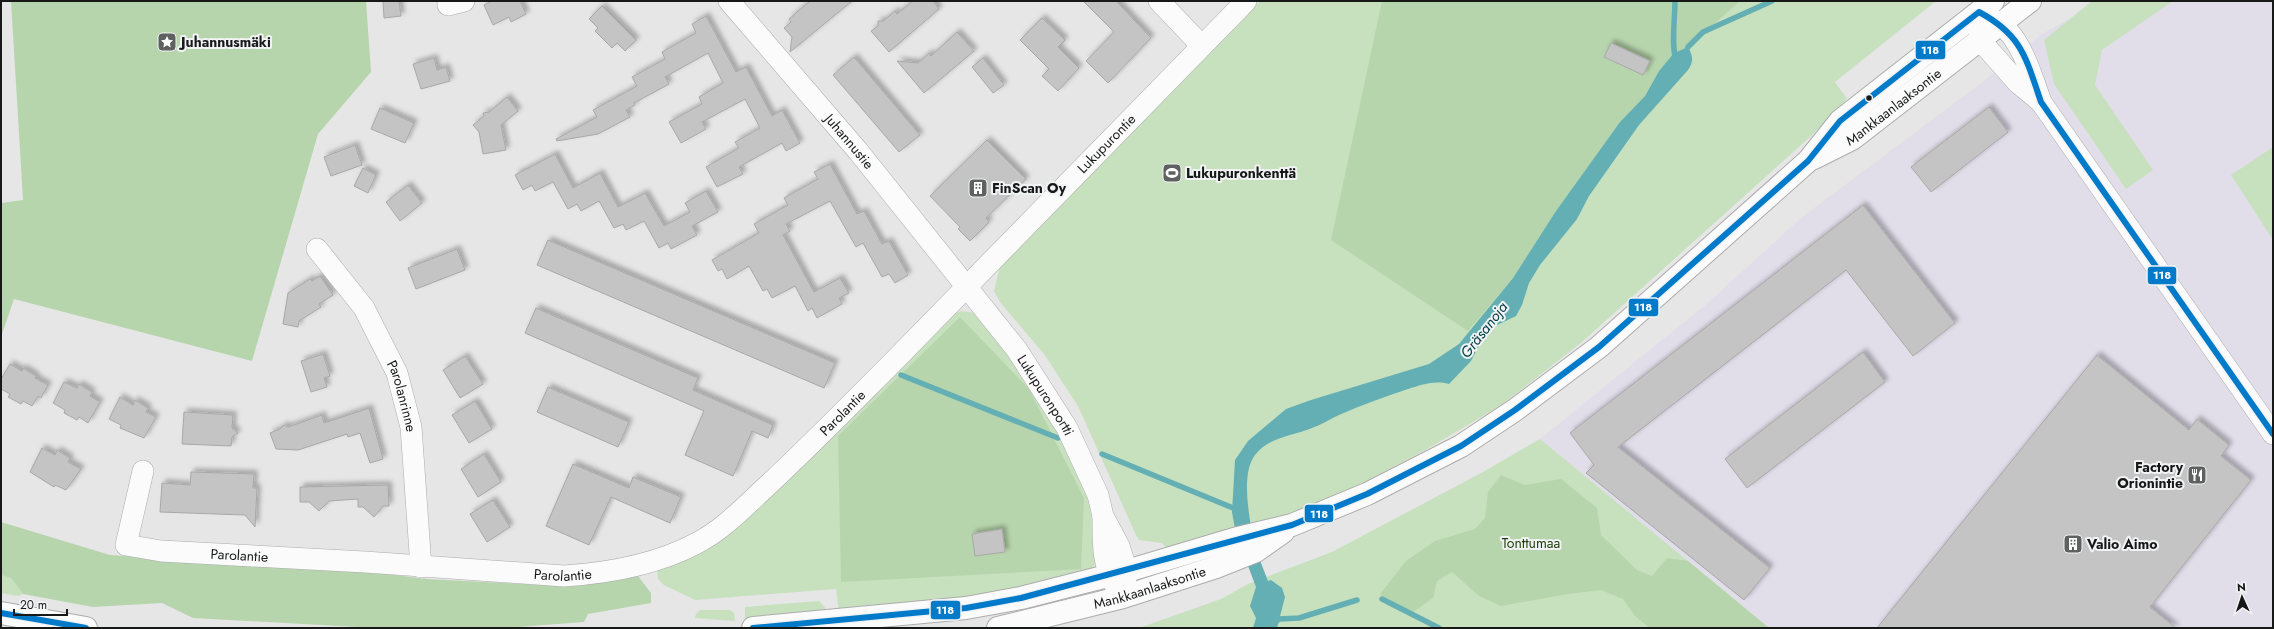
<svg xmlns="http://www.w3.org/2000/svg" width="2274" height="629" font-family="Jost,sans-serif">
	<defs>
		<filter id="shadow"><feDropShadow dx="3.5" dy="-3.5" stdDeviation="2" flood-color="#0004"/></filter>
	</defs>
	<rect width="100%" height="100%" fill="#e6e6e6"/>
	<path fill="#e1deea" d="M2102,1H2273V628H1769L1540,439L1710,301L1802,217L1989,77L2042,34Z"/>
	<path fill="#c7e0be" d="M1260,1H1936L1835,82L1847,99L1811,136L1582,342L1500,406L1427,449L1355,487L1273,520L1169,551L1162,543L1139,540L1136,535L1078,406L1044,354L1000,302L994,291L1000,266Z
		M2092,1H2173L2102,50L2095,85L2153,170L2126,189L2054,84L2044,40Z
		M2273,147V240L2231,175Z
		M962,311L974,313C993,337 1019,361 1034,386C1057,422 1111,523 1095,564C1093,568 1087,572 1084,575L999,593L839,612L836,589L695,600L664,585L658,579L657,567L692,552L951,314Z
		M1540,439L1769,628H1139L1221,599L1248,584L1332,552L1483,472Z
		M1,575L11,578L23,594L18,596L1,593Z
		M819,601L824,606L827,613L745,620V607Z
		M700,610H730L734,613L735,621L695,618L696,614Z"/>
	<path fill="#b7d5ac" d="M11,1H366L371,72L318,134L252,361L14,299L1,337V203L23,200Z
		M1382,1H1740L1688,47L1674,53L1659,71L1645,96L1620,122L1556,211L1513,278L1468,331L1331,240Z
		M960,317L1029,389L1084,498L1081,569L841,582L838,436Z
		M1501,475L1525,485L1561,479L1597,508L1601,535L1637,570L1652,576L1667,558L1688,561L1769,628H1650L1635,616L1623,599L1601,590L1568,594L1501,606L1479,596L1452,572L1437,581L1433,598L1409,615L1380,594L1406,561L1435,541L1475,529L1485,518L1488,492Z
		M1,522L110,555L370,572L427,579L561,586L638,576L651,593V603L588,614L584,622L504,628L357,627L193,618L162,603L93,607L23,594L11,578L1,575Z"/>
	<path fill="#64afb4" d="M1688,47C1693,56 1694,61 1688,70L1639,125L1589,196L1577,219L1540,265L1529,283L1522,305L1516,316L1493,327L1483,338L1471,361L1449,384C1434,380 1422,385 1408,389C1384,397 1362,405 1339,415C1330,419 1321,425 1312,428C1292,436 1269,437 1255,455C1242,472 1248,507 1251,527L1235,529L1232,512L1235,460L1248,441L1286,409L1311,400L1429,364L1459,344L1513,278L1556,211L1620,122L1645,96L1659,71L1674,53Z
		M1259,558L1268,581L1271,580L1282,588L1285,597L1277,628H1253L1256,618L1250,606L1256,587L1248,566Z"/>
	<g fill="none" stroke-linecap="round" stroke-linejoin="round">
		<path stroke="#64afb4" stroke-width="5.5" d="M1675,1C1675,18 1671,45 1676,60
			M1688,47L1703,32L1772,1
			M901,375L1058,438
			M1102,454L1238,510
			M1382,599L1439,628
			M1269,628L1279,619L1299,618L1357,600"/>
	</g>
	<path fill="#c5c4c5" stroke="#a8a8a9" filter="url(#shadow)" d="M383,1H399L401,16L384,18Z
		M492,1H520L526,14L511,22L509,17L493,25L484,5Z
		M810,1H852L790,52L792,37L784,28L791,22L789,19Z
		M913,1H933L939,9L889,52L871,31L878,26V21H883L895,11L897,14Z
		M1083,1H1116L1151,38L1108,83L1086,61L1114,32Z
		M602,6L636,40L625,51L617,43L612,48L595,31L598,28L589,19Z
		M706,16L736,72L746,67L772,116L782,110L800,143L786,151L782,143L739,167L743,174L717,187L706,167L739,148L735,142L760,128L745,99L702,122L706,129L681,143L669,122L702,104L699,97L723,83L708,53L665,77L669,84L634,103L635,105L626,110L630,117L598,134L557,141L556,139L597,117L593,110L637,86L632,77L665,59L662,52L696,33L692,24Z
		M1042,18L1065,40L1058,47L1079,68L1058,91L1042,76L1049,69L1020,40Z
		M957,32L974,51L924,93L897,61L918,63L929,53L931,56Z
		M1611,43L1650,61L1643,75L1604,57Z
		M854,57L920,135L899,152L833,75Z
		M434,58L437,70L446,67L450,81L421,89L413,64Z
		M983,58L1004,85L993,93L972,67Z
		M507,97L518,111L501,125L506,150L483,154L479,132L473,125L484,116L483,113L489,112Z
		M1989,107L2008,132L1931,192L1911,167Z
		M380,108L414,123L405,143L371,129Z
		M987,140L1026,179L986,218L989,222L970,241L958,229L960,227L930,196Z
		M355,145L362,165L331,176L324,157Z
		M555,154L573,188L600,173L618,207L645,193L664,226L690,212L685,203L706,191L718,212L692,226L697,235L671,249L668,243L659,248L644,221L626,230L623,224L614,228L599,201L581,211L577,204L568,209L553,182L535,191L532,185L523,190L515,175Z
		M830,164L857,214L864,211L882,244L889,241L908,275L895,283L889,274L882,277L863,243L856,247L830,201L786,224L790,231L783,235L814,292L840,278L849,293L839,298L842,304L817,318L812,308L808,311L795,286L772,298L767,289L763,291L749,266L727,279L722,269L718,271L712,260L759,233L754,224L788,205L784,198L818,179L814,172Z
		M363,168L376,175L368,193L354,186Z
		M408,185L422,203L400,221L386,202Z
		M1863,205L1955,323L1913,356L1846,270L1618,447L1770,568L1744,600L1586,473L1594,465L1570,433Z
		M548,240L835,363L824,388L537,265Z
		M457,249L465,270L416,289L408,268Z
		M320,276L333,295L319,304L321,307L299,321L298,327L283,324L288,293L310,279L312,281Z
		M536,308L698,378L693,390L773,425L768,438L752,431L733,476L685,455L704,411L525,333Z
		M1863,352L1885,382L1747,488L1725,459Z
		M323,354L330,376L324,378L327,387L311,392L301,361Z
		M2097,355L2189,430L2197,419L2229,445L2221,456L2251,480L2150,607L2176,628H1877Z
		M465,356L483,384L460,398L443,370Z
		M10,364L22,371L23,368L36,376L35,378L48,385L41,398L38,396L32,406L23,401L21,404L8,397L10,394L1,389V379Z
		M64,382L77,388L79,384L92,392L90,396L100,402L88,423L79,417L77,420L64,413L65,410L53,403Z
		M548,387L629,422L618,447L537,412Z
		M120,397L133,405L135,400L148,408L146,412L156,417L144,438L120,428L121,425L109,419Z
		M475,401L492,429L469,443L452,415Z
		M369,408L383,459L370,463L360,433L348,437L347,434L298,450L276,449L270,433L280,429L284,425L288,427L322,415L324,423Z
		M184,412L233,415L232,428L238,433L232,437L231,446L182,444Z
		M42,448L55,455L57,450L70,458L68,462L81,469L66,490L55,485L54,487L30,472Z
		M484,454L501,482L478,497L461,469Z
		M573,464L629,488L633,477L681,497L670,523L611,497L589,545L546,526Z
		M191,472L254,474L253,488H257L255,527L245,515L160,512L162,483L190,485Z
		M388,485L389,506H383L374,517L363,507H358V499L329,501L319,511L309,502H300V487Z
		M493,500L510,527L487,542L470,514Z
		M1002,529L1005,552L975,556L972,534Z"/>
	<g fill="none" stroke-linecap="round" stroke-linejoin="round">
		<g stroke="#acacad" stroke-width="22">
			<g id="street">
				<path id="s1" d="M729,1L858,151L1017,350L1067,428L1098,495L1103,516L1119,546L1127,571L1123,597"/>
				<path d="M1159,1L1202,46"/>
				<path d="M448,5L464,1"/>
				<path d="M1979,12C1986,16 1994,19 2000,24C2021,38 2033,79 2041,102L2273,434"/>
				<path d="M1979,23L1980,40L2018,83L2041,102"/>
				<path id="s2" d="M317,249L364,308L397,373L411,427L421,567"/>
				<path id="s3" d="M143,471L126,545L161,551L365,562L564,576C610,573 656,565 697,543C724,529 745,506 767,486C811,445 852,403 894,361C1011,240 1129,121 1246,1"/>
				<path d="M1103,517C1103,545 1102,566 1118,590"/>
			</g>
		</g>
		<g stroke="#acacad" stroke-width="24">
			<g id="primary">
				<path id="s4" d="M1814,158L1852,139L2030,1"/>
				<path d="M1,613L86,628"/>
				<path d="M753,628L966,608L1021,598L1127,571L1234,539L1292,525L1367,494L1461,446L1515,410L1599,347L1808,161L1840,121L1993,1"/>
				<path id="s5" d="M998,628L1123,597L1216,567L1256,551L1283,532"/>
			</g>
		</g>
		<use href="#street" stroke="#fbfbfb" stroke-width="21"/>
		<use href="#primary" stroke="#fbfbfb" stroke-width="22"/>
		<g stroke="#f2f3f4" stroke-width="9">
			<path id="bus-1" d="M1,613L86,628
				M753,628L966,608L1021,598L1292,525L1367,494L1461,446L1515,410L1599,347L1808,161L1840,121L1979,12C2022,35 2026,58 2041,102L2273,434"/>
		</g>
		<use href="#bus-1" stroke="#007ac9" stroke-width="6"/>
	</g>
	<defs>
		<g id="sight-square" transform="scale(1)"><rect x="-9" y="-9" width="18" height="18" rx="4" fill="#5f6060" stroke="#f2f3f4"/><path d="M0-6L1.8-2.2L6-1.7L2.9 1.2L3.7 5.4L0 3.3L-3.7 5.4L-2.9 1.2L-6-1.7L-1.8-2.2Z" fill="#fff"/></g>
		<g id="stadium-square" transform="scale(1)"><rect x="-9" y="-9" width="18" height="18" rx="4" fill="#5f6060" stroke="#f2f3f4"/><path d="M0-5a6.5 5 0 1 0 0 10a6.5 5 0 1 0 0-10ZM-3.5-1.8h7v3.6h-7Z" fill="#fff"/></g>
		<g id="building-square" transform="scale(1)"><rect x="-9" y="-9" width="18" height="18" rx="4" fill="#5f6060" stroke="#f2f3f4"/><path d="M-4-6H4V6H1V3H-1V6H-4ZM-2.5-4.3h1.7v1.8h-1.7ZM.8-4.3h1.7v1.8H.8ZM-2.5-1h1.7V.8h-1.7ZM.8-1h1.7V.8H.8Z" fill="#fff"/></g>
		<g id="restaurant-square" transform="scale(1)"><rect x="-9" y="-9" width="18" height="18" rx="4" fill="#5f6060" stroke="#f2f3f4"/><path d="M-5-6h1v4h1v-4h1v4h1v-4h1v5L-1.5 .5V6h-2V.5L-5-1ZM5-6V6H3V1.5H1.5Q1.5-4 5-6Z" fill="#fff"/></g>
	</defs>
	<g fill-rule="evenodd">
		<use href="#sight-square" x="167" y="42"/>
		<use href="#stadium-square" x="1172" y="173"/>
		<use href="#building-square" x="978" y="188"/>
		<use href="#restaurant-square" x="2197" y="475"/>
		<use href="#building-square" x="2073" y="544"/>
	</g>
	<circle fill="#171818" stroke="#f2f3f4" stroke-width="1.5" cx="1869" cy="98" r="3.5"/>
	<g text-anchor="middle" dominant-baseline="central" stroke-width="4" stroke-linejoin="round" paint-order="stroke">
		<g font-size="14" font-weight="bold" fill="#171818" stroke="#f2f3f4" text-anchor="start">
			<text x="181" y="42">Juhannusmäki</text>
			<text x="1186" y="173">Lukupuronkenttä</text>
			<text x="992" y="188">FinScan Oy</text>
			<text x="2183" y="467" text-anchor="end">Factory<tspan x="2183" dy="16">Orionintie</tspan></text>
			<text x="2087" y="544">Valio Aimo</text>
		</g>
		<g font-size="14" fill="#171818" stroke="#f2f3f4">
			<text stroke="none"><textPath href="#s4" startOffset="95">Mankkaanlaaksontie</textPath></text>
			<text stroke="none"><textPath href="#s1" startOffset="185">Juhannustie</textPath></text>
			<text stroke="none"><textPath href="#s3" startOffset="1226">Lukupurontie</textPath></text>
			<text stroke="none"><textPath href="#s1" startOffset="506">Lukupuronportti</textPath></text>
			<text stroke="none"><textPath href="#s2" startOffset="172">Parolanrinne</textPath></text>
			<text stroke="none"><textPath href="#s3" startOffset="849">Parolantie</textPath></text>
			<text stroke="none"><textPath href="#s3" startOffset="190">Parolantie</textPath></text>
			<text stroke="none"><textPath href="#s3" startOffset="514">Parolantie</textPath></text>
			<text stroke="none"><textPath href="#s5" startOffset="157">Mankkaanlaaksontie</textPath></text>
		</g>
		<g font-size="14" fill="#1a3d09" stroke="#f2f3f4">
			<text x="1531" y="543">Tonttumaa</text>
		</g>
		<g font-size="15" font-style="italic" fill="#004246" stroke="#f2f3f4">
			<text transform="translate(1484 330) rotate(-52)">Gräsanoja</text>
		</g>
	</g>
	<g stroke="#f2f3f4" stroke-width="1.5">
		<rect x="1915" y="40" width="31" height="20" rx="4" fill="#007ac9"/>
		<rect x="2147" y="266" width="30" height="19" rx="4" fill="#007ac9"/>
		<rect x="1628" y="298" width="31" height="19" rx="4" fill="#007ac9"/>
		<rect x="1304" y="504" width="30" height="19" rx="4" fill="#007ac9"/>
		<rect x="930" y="600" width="31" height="20" rx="4" fill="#007ac9"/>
	</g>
	<g font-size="11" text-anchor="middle" font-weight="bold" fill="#fff">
		<text x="1930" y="54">118</text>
		<text x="2162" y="279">118</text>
		<text x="1643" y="311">118</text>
		<text x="1319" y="518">118</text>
		<text x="945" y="614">118</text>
	</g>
	<rect width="2274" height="629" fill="none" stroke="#171818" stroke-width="4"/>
	<g transform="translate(2242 597) rotate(357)" stroke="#f2f3f4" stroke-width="3" paint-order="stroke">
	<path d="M0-3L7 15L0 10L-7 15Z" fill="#171818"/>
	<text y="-6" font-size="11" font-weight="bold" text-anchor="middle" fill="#171818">N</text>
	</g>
	<path d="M14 609v6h53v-6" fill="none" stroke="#171818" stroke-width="2"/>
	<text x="20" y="609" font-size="12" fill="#171818" stroke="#f2f3f4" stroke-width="3" paint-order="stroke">20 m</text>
</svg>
